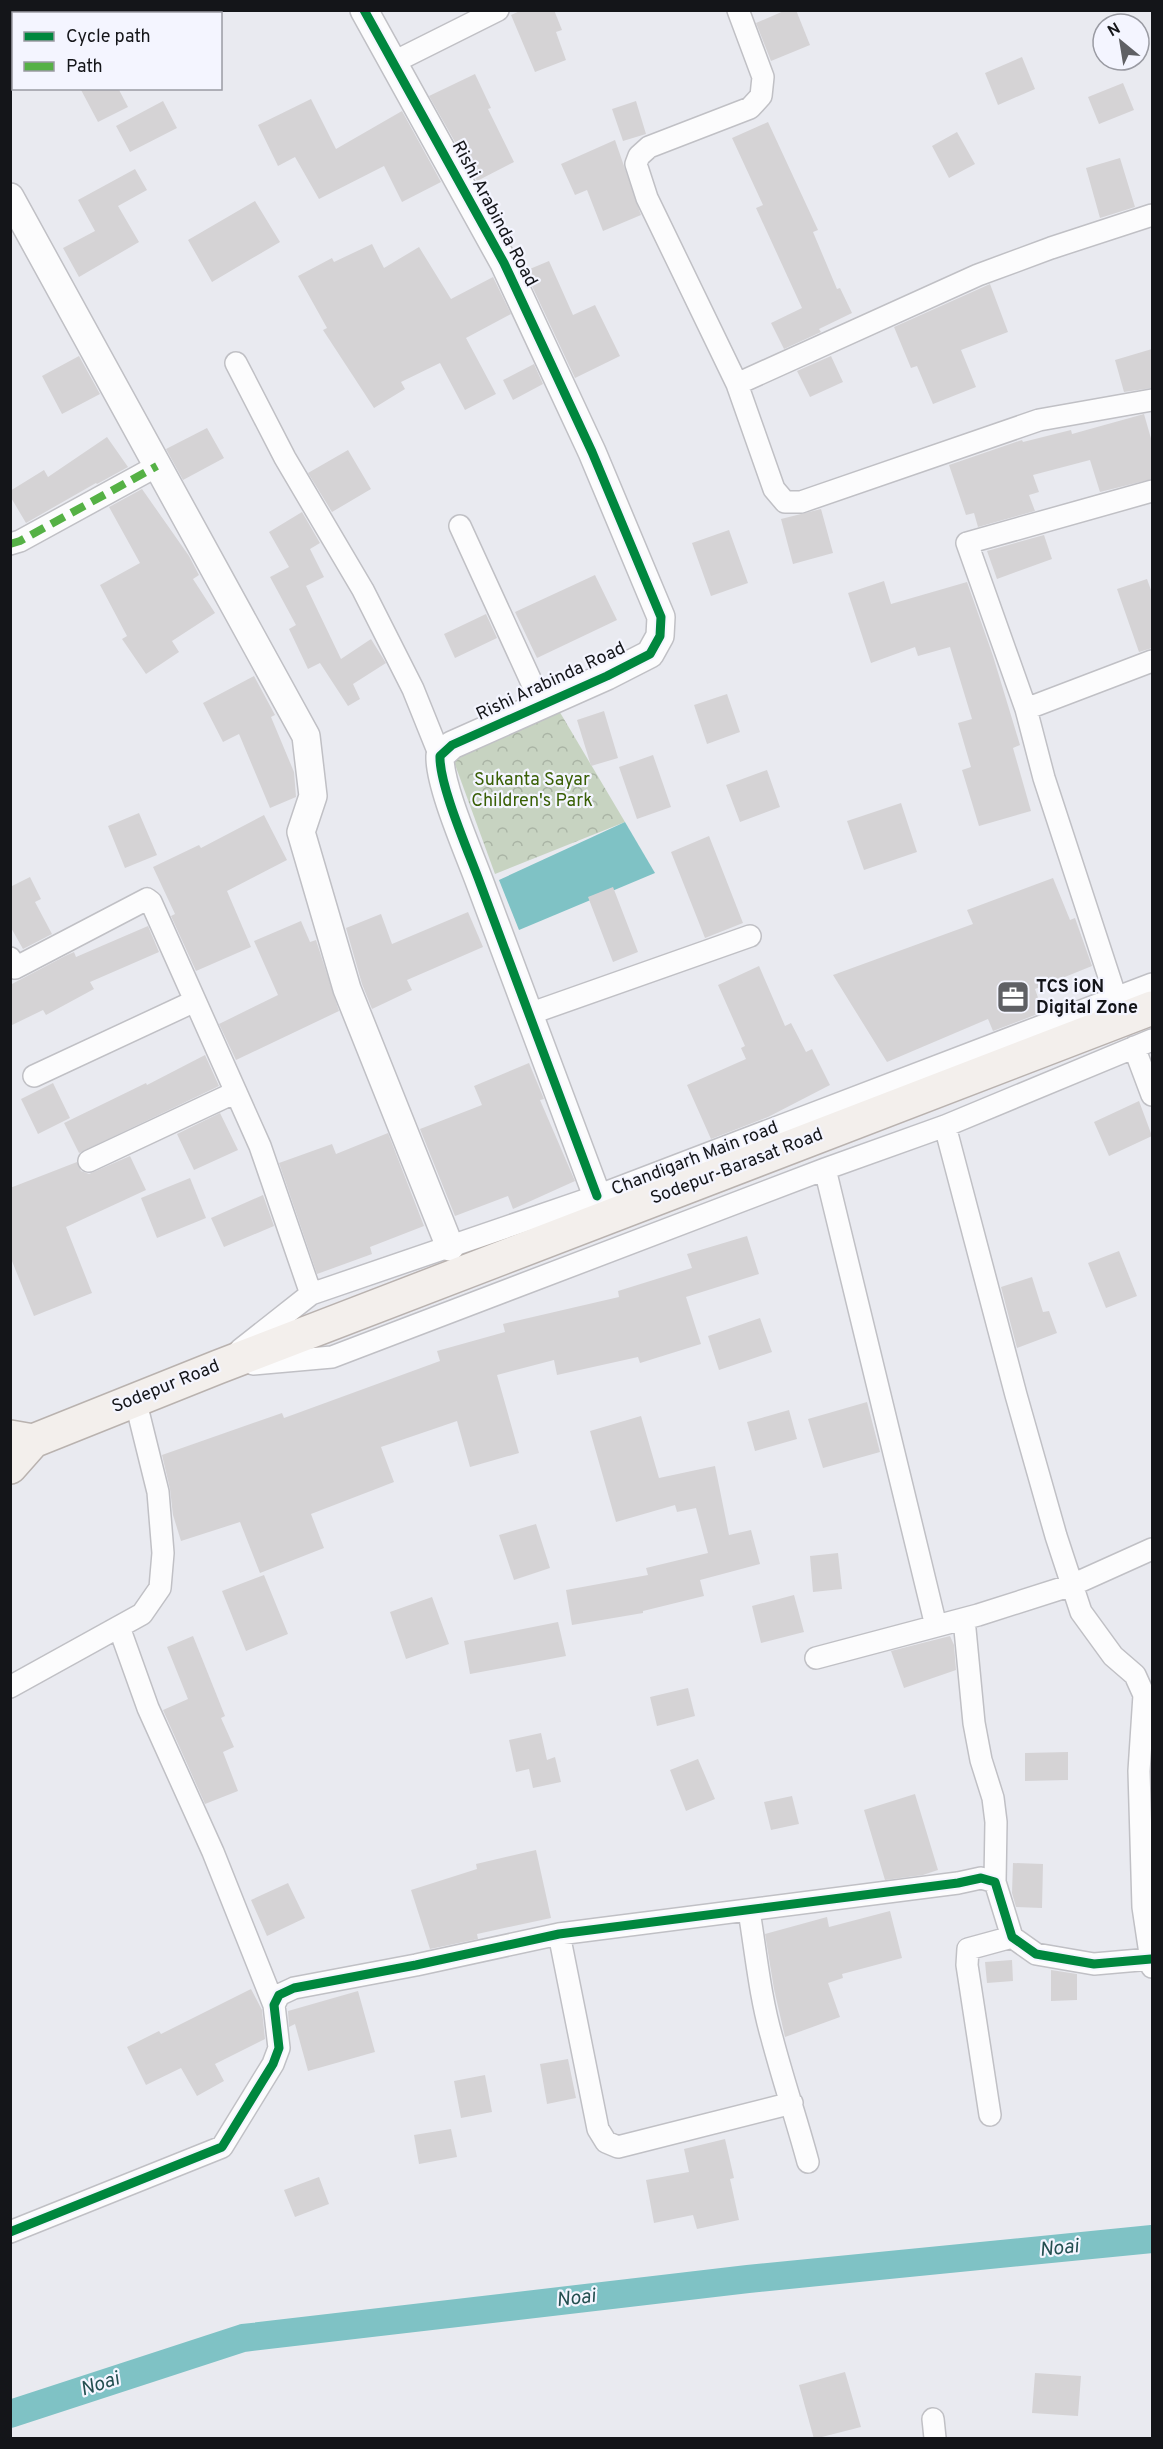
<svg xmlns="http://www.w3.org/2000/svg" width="1163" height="2449" font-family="Overpass,sans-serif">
	<defs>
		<pattern id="park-crowns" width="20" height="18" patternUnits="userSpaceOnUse" patternTransform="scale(1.5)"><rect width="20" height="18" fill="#c7d3c1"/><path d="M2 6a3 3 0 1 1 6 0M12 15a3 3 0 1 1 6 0" fill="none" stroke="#aab4a5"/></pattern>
	</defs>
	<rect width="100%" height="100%" fill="#e9eaf0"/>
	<path fill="url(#park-crowns)" d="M555,704L625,822L495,874L453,759Z"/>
	<path fill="#7fc2c5" d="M625,822L655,873L519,930L499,880Z"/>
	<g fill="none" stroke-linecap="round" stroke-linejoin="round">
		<path stroke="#7fc2c5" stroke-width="28" d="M10,2414L243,2338L748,2279L1152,2239"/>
	</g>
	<path fill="#d5d3d5" d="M522,10H554L562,30L556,32L566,60L535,72L511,15Z
		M786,10H796L810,45L771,61L756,23Z
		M1022,57L1035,89L998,105L985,73Z
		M475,74L491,108L488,109L514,162L477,181L429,96Z
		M1123,83L1134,110L1099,124L1088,97Z
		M80,88H118L128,107L98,122Z
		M311,99L336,149L402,111L441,182L402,202L384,166L319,199L295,157L278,166L258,125Z
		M163,101L177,128L130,152L116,126Z
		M636,101L646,134L623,141L612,109Z
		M768,122L818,230L813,232L837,289L840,288L852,313L819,329L821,332L784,349L771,323L802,308L756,208L763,205L732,138Z
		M957,132L975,164L949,178L932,146Z
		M615,140L641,215L603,231L587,190L575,195L561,164Z
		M1120,158L1135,207L1100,218L1086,168Z
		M135,169L147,190L118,206L139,242L79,277L63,248L95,231L78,200Z
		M255,201L280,242L212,282L188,240Z
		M372,244L384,268L419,247L451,299L493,277L511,314L466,338L496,394L465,410L440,363L401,382L405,389L374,408L323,330L327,328L298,276L332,258L334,262Z
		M549,261L573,315L595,305L620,356L575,378L525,271Z
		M990,284L1008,332L961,350L976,387L933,404L917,366L911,368L894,327Z
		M1152,349V388L1124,392L1115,360Z
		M79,356L100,394L62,414L42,376Z
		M831,356L843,382L810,397L797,371Z
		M534,364L543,384L513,400L503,380Z
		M1144,414L1152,442V479L1100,492L1090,460L1033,475L1039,492L1029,495L1035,511L978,527L974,513L966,515L949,465L1022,440L1023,442L1071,430L1072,434Z
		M207,428L224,458L183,480L166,449Z
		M107,437L128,467L97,484L96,483L26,523L10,496V491L44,470L48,477Z
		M348,450L371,489L332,512L308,473Z
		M142,489L189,556L199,575L193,579L215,613L172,641L179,652L146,674L122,639L127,636L100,585L140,563L109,507Z
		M821,509L833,553L793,564L781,519Z
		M302,512L320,543L310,549L324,577L306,586L341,659L371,639L386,663L353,684L360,699L348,706L320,663L308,669L289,629L296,625L270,577L289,567L269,532Z
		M729,530L748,583L711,596L692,543Z
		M1044,535L1052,559L997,579L987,551Z
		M595,575L617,620L537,658L515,612Z
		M1147,579L1152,593V648L1139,652L1117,589Z
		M884,581L891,604L967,582L993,656L1020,745L1013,748L1031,811L979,826L962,770L971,767L958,723L972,719L950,647L918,656L915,647L871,663L848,593Z
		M486,614L497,638L455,658L444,634Z
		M254,676L275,715L271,717L294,772L296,797L270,808L239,734L223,742L203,703Z
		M727,694L740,732L707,744L694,705Z
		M604,711L618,758L591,766L577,720Z
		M653,755L671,807L637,819L619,767Z
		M767,770L780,807L740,822L726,785Z
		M901,803L917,852L864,870L847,821Z
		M139,813L157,855L125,868L108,826Z
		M264,815L287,860L227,891L251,947L196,971L171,916L175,914L153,867L199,845L201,848Z
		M709,836L743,923L705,938L671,852Z
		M30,877L41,899L35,902L52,934L23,949L10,926V887Z
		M1053,878L1070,920L1075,918L1092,966L1035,989L1043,1012L993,1031L988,1019L887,1062L833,975L973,924L967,910Z
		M613,887L638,952L613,962L588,897Z
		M468,912L483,947L407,980L412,990L372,1009L362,984L346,928L381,914L392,944Z
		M301,921L310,942L316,940L339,1011L236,1060L219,1024L278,995L254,941Z
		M148,926L159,952L90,982L94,989L46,1015L43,1010L10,1026V985L65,956L74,952L76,957Z
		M759,966L785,1026L791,1023L806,1052L812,1049L830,1085L768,1117L711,1139L687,1085L746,1059L741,1048L745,1046L718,985Z
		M205,1055L219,1086L79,1153L64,1123L146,1083L147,1085Z
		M529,1063L544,1099L540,1100L575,1181L513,1209L508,1196L455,1216L420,1129L482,1105L474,1086Z
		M53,1083L70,1118L38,1134L21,1099Z
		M1139,1101L1152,1136L1109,1156L1094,1122Z
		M220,1113L238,1150L194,1170L177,1134Z
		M388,1133L424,1226L370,1247L372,1254L317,1274L279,1163L332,1144L336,1154Z
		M130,1156L146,1190L66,1227L92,1293L34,1316L10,1256V1188L77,1162L81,1171L89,1174Z
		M190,1178L206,1218L157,1238L141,1198Z
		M263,1195L274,1226L224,1247L211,1218Z
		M747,1236L759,1274L686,1297L701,1344L640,1363L638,1357L557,1375L554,1360L497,1375L519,1453L470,1467L457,1421L381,1447L394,1482L311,1514L324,1548L260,1573L240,1522L181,1541L173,1515L170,1489L162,1455L282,1413L284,1418L440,1361L437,1351L505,1332L503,1324L619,1297L618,1291L692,1268L687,1254Z
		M1119,1251L1137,1296L1106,1308L1088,1263Z
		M1032,1277L1043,1312L1049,1311L1057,1333L1017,1348L1001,1287Z
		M760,1318L772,1352L719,1370L708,1336Z
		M867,1402L880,1452L823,1468L808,1419Z
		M789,1410L797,1439L755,1451L747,1422Z
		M641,1416L659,1478L715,1466L729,1535L751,1530L760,1564L700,1580L704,1596L643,1611V1613L572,1625L566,1590L648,1575L646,1568L708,1553L696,1508L677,1512L675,1505L616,1522L590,1431Z
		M536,1524L550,1568L514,1580L499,1535Z
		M838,1553L842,1589L813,1592L810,1556Z
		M264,1575L288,1634L246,1651L222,1591Z
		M794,1595L804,1632L761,1643L752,1606Z
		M432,1597L449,1644L406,1659L390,1612Z
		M558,1622L566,1656L470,1674L464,1641Z
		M193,1636L225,1716L221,1718L234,1747L223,1752L238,1791L205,1804L163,1710L188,1699L167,1647Z
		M950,1636L954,1645L956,1670L904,1688L891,1651Z
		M688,1688L695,1716L657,1726L650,1697Z
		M541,1733L547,1760L555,1757L561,1782L533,1788L529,1769L516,1772L509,1740Z
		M1068,1752V1780L1025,1781V1753Z
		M698,1759L715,1799L686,1811L670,1770Z
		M915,1794L938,1870L923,1875L885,1880L864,1810Z
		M792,1796L799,1824L771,1830L764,1802Z
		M536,1850L551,1918L477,1934L478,1939L430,1949L411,1890L477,1869L476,1864Z
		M1013,1863L1043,1864L1042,1908L1016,1907L1012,1893Z
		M288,1883L305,1918L267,1936L251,1900Z
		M890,1911L902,1958L842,1974L843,1978L828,1983L840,2017L785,2037L774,1989L765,1934L827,1917L829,1927Z
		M1012,1960L1013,1981L987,1983L985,1962Z
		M1051,1970L1077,1974V2000L1051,2001Z
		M251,1989L262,2010L265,2039L215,2064L224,2081L197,2096L181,2068L146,2085L127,2047L159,2031L161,2034Z
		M358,1991L375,2052L308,2071L295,2024L289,2027L288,2011Z
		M568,2059L576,2098L547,2104L540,2064Z
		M485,2075L492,2112L461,2118L454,2081Z
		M451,2129L457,2157L419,2164L414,2135Z
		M725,2139L734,2178L730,2179L739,2220L697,2229L693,2215L654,2223L646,2180L689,2172L684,2149Z
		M319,2177L329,2204L295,2217L284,2190Z
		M845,2372L861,2427L814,2439L799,2385Z
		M1035,2373L1081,2376L1078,2416L1032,2413Z"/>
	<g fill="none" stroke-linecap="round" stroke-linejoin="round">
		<g stroke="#c0c0c5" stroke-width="24">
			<path id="minor" d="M738,10L763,77L761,96L750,108L649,147L639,156L636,164L647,198L737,384L774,489L785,502H801L1039,420L1152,400
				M394,62L498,10
				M236,363L285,458L363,590L413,689L440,756
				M737,384L978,275L1051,248L1152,215
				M460,526L542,705
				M10,544L20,541L157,466
				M1026,709L967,543L1152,491
				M10,958L15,968L147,899L151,902L260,1146L311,1294
				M1116,998L1044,778L1026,709L1152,661
				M529,1014L750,936
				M1134,1047L1152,1095
				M34,1076L195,1001
				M945,1126L1016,1395L1056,1536L1081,1612L1113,1656L1135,1675L1144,1695L1139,1771L1143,1907L1152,1967
				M89,1161L236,1092
				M825,1169L936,1626
				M240,1350L311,1294L597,1196L1152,984
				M253,1364L332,1357L825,1169L945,1126L1152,1040
				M964,1619L974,1723L981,1760L993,1798L996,1822L995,1882
				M119,1627L148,1708L213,1852L274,2005
				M816,1658L978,1615L1072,1585L1152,1549
				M10,1687L142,1614L160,1588L163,1553L158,1492L135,1399
				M749,1911C756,1953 760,1997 772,2038C783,2080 797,2121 808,2162
				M559,1934L598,2129L606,2142L618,2147L792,2103
				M990,2115L967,1965L968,1949L1012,1937
				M10,2232L222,2147L273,2064L279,2048L274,2005L279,1995L294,1988L416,1965L559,1934L958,1883L981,1878L995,1882L1012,1937L1036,1954L1094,1964L1151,1959
				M933,2419L935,2438"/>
		</g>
		<g stroke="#c0c0c5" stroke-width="30">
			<path id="tertiary" d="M364,10L504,263L592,452L661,617L660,636L650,654L607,676L452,745L440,756C439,785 469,853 480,883C519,987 558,1092 597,1196
				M10,197L306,736L313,796L301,832L347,989L450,1247"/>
		</g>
		<g stroke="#b9b2af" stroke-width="36">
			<path id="primary" d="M10,1437L33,1441L218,1367L1152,1008
				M10,1467L33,1441"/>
		</g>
		<use href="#minor" stroke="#fcfcfd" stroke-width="21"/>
		<use href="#tertiary" stroke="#fcfcfd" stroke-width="27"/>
		<use href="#primary" stroke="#f3efec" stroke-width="33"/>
		<path stroke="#55b145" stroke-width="8" stroke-dasharray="15 8" stroke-linecap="butt" d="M10,544L20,541L157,466"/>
		<g stroke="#f4f5ff" stroke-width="13">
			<path id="cycleway" d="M364,10L504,263L592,452L661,617L660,636L650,654L607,676L452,745L440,756C439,785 469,853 480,883C519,987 558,1092 597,1196
				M10,2232L222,2147L273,2064L279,2048L274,2005L279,1995L294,1988L416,1965L559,1934L958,1883L981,1878L995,1882L1012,1937L1036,1954L1094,1964L1151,1959"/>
		</g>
		<use href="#cycleway" stroke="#00873e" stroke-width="9"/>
	</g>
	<defs>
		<g id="office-square" transform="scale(1.725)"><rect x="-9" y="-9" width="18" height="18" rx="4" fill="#5f6064" stroke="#f4f5ff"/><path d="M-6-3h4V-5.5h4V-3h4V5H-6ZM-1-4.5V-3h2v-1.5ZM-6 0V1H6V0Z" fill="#fff"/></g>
	</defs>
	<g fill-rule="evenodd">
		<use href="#office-square" x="1013" y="997"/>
	</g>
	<g text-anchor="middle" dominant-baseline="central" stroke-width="4.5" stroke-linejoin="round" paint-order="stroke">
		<g font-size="18" fill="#141519" stroke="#f4f5ff">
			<text transform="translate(494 214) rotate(62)">Rishi Arabinda Road</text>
			<text transform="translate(551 682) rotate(-25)">Rishi Arabinda Road</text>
			<text transform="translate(695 1159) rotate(-21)">Chandigarh Main road</text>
			<text transform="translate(737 1167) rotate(-21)">Sodepur-Barasat Road</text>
			<text transform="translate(166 1387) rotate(-22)">Sodepur Road</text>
		</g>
		<g font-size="18" fill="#395f05" stroke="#f4f5ff">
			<text x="532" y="780">Sukanta Sayar<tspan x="532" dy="21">Children's Park</tspan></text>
		</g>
		<g font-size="18" font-weight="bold" fill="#141519" stroke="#f4f5ff" text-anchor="start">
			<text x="1036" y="987">TCS iON<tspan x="1036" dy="21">Digital Zone</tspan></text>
		</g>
		<g font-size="20" font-style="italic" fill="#234f50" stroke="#f4f5ff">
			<text transform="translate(1059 2249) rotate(-6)">Noai</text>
			<text transform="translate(576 2299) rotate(-7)">Noai</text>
			<text transform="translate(100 2385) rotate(-18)">Noai</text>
		</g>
	</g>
	<rect width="1163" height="2449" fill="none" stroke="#141519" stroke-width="24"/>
	<rect x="12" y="12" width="210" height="78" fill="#f4f5ff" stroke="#9a9ba3" stroke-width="1.5"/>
	<rect x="24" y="32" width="30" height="9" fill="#00873e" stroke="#9a9ba3" stroke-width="1.5"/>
	<text x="66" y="42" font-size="18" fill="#141519">Cycle path</text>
	<rect x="24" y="62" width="30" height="9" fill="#55b145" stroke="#9a9ba3" stroke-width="1.5"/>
	<text x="66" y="72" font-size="18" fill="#141519">Path</text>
	<g transform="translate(1121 42) rotate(330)"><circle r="28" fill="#f4f5ff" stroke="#9a9ba3" stroke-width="1.5"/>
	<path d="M0-4.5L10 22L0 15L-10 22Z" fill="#5f6064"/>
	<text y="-9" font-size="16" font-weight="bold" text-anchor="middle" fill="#141519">N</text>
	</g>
</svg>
